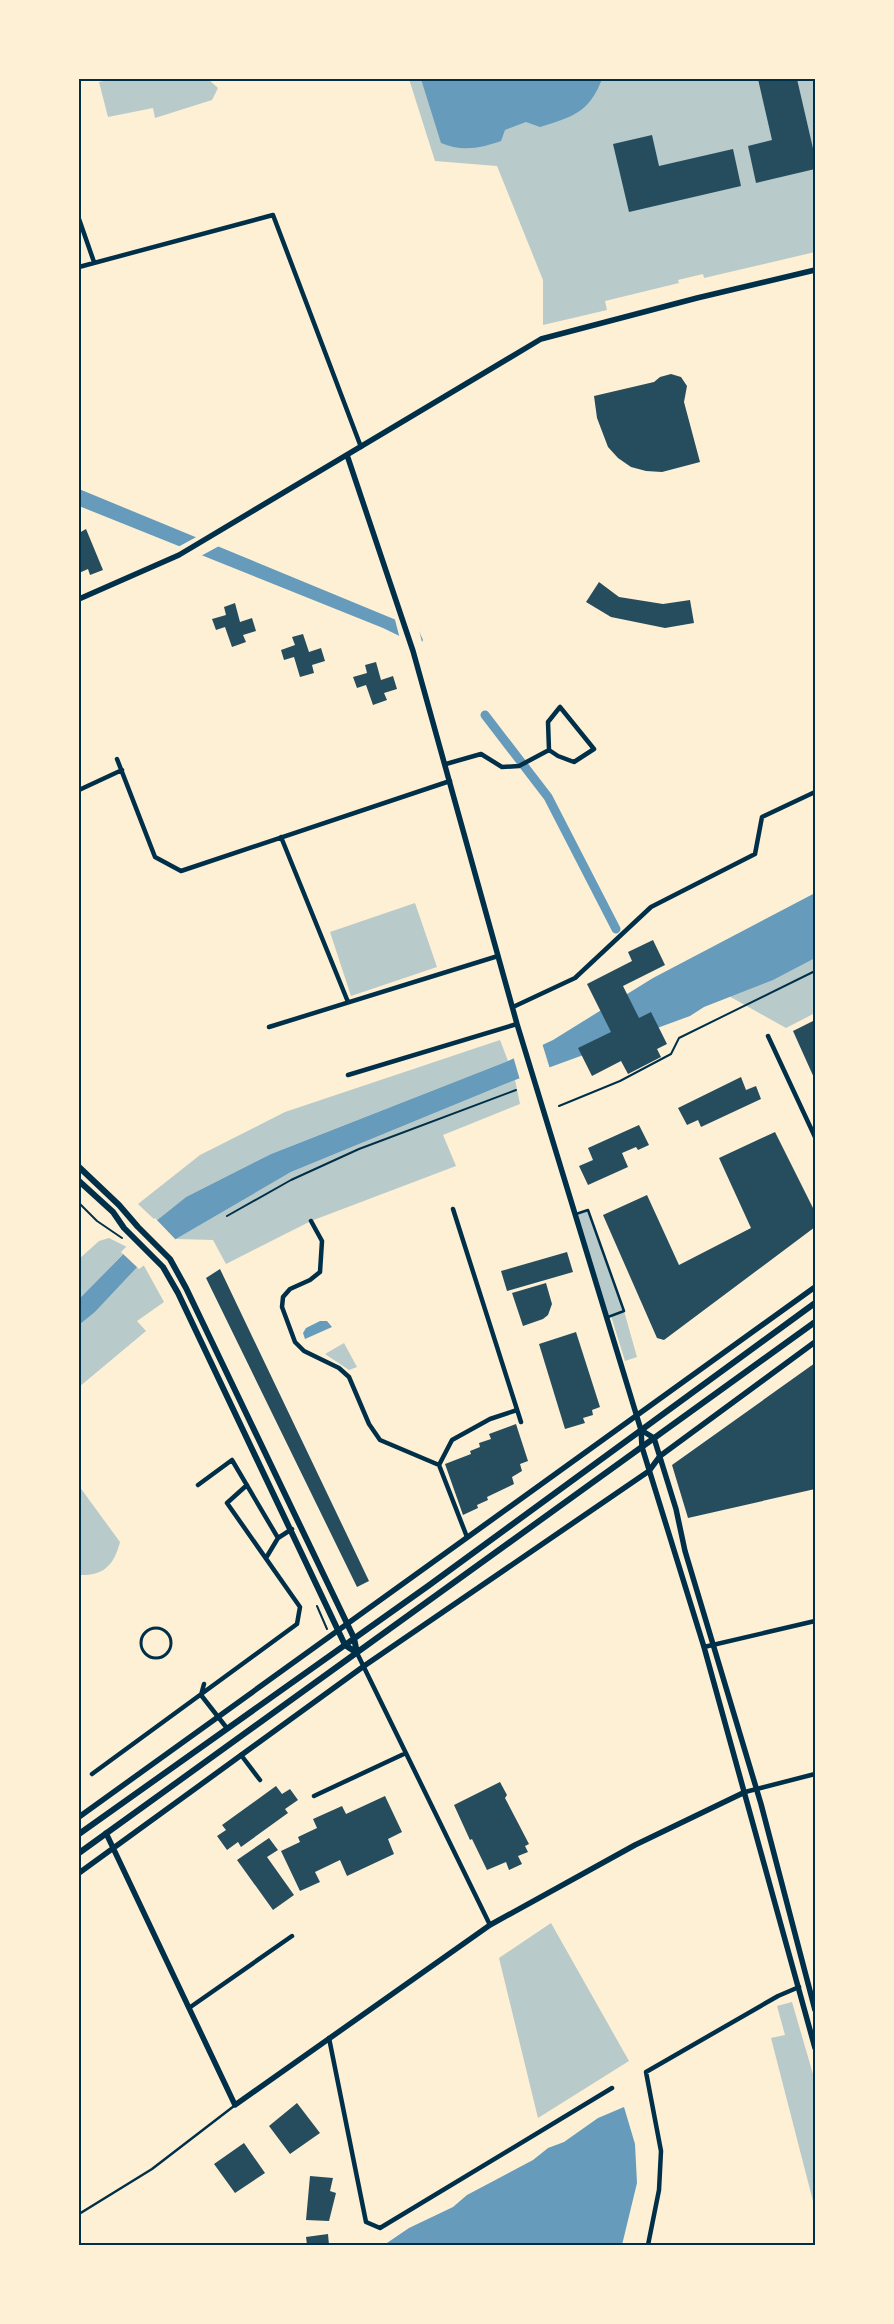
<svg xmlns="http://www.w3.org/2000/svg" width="894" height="2324" font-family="'IBM Plex Sans',sans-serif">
	<rect width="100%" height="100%" fill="#fdf0d5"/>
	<path fill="#b9caca" d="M113,79H208L218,88L212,100L155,118L153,108L108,117L99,82Z
		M409,79H815V252L704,278L703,274L678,280L679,283L605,301L607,310L543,325V280L497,166L435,161Z
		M415,903L437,967L351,996L330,932Z
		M815,956V1013L786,1028L727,995Z
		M500,1040L508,1061L271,1154L186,1197L156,1221L138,1204L200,1155L285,1112Z
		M515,1080L520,1104L443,1135L456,1166L311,1221L226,1264L213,1240L176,1239L291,1172Z
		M588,1210L624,1311L637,1357L625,1361L611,1316L607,1317L575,1214Z
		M109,1238L129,1248L79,1299V1259L99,1241Z
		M142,1262L164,1302L137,1321L146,1331L79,1387V1325L95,1312Z
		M344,1343L357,1367L349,1370L325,1354Z
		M79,1486L120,1542C114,1565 104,1576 79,1575Z
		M551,1923L629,2061L538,2118L499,1958Z
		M792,2002L815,2081V2209L771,2038L785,2035L777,2006Z"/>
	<path fill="#669bbc" d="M421,79H602C589,113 572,117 540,127L526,122L505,130L501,141C482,148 461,152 441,143Z
		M79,489L418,629L423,640L420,646L383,628L79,506Z
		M815,893V958L773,980L704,1007L690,1016L515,1080L291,1172L176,1239L142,1262L95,1312L79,1325V1299L156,1221L186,1197L271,1154L508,1061L553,1040L653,978Z
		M320,1321H327L332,1327L305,1339L303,1333L306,1328Z
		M624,2107L635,2144L637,2183L622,2245H384L409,2228L453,2207L467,2195L533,2160L548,2148L564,2142L598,2118Z"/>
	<path fill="#fdf0d5" d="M200,535L221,545L199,557L178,547Z
		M394,616L418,626L423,646L421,648L400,639Z
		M542,1043L550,1069L520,1080L513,1056Z
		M155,1218L177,1241L139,1269L121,1252Z"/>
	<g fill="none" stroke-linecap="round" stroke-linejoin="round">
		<path stroke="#669bbc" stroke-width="9" d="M485,715L548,797L616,929"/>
	</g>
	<path fill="#264d5e" d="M758,79H797L815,157V169L756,183L748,146L772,140Z
		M652,135L659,166L733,149L741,186L629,212L613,144Z
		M671,374L681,377L687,386L684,402L700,462L662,472L646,471L631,467L618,458L608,447L597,418L594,396L654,382L660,377Z
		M86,529L103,570L90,575L88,569L79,573V533Z
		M599,582L619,597L663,604L690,600L694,623L665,628L611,617L586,602Z
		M235,603L240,622L252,618L256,631L243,635L246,642L232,647L225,627L216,630L212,619L226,615L224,607Z
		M303,634L309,652L321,648L325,661L312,665L314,673L300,677L294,657L284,660L281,650L295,645L292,637Z
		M376,662L381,680L393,676L397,689L384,693L387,700L373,705L366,685L357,688L353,677L367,673L365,665Z
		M653,940L665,965L623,986L639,1018L651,1012L667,1044L657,1049L661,1057L628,1074L621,1061L592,1076L578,1048L611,1032L587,984L632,961L628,952Z
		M815,1020V1080L793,1031Z
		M741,1077L746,1090L756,1086L761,1099L701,1127L698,1120L687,1125L678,1108Z
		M639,1125L649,1145L638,1150L636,1147L622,1153L628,1167L588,1185L579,1166L593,1160L588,1148Z
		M775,1132L815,1212V1227L664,1340L657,1338L603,1215L647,1195L679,1265L751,1228L719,1158Z
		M567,1252L573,1272L507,1291L501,1271Z
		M220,1269L369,1581L357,1587L206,1278Z
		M546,1283L552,1304L548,1315L543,1319L523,1326L512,1293Z
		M576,1332L600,1407L592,1410L593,1415L583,1418L585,1423L565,1429L539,1344Z
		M815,1363V1489L688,1518L672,1465Z
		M516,1424L528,1461L520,1464L522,1471L512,1477L514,1484L487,1497L488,1500L477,1505L478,1508L463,1515L445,1464L471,1454L470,1451L480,1447L479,1443L491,1439L489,1434Z
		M500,1782L507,1795L505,1798L529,1844L525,1846L528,1852L518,1856L522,1864L509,1870L506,1862L487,1870L472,1839L470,1840L454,1805Z
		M276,1786L282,1794L290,1789L298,1800L285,1809L288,1813L241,1847L238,1842L227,1850L217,1836L226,1830L222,1825Z
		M385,1796L402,1832L388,1839L394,1854L347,1876L340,1860L315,1872L320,1882L300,1891L281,1851L300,1842L298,1837L317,1828L313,1819L342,1806L346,1814Z
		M269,1838L278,1850L267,1857L294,1895L273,1910L237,1860Z
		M297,2103L320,2133L290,2154L269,2126Z
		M244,2143L265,2173L235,2193L214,2164Z
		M310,2176L333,2178L330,2191L336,2193L329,2221L306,2220Z
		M328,2234L329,2245H307L306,2237Z"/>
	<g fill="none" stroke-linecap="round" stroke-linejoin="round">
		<path stroke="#003049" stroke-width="2" d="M559,1106L620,1081L671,1054L679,1038L815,971
			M79,1203L97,1221L122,1238
			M227,1216L291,1180L359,1149L516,1090
			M317,1606L327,1629"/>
		<path stroke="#003049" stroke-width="2.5" d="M576,1214L588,1210L624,1311L608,1317
			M79,2214L152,2169L234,2106"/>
		<path stroke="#003049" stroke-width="3" d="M141 1643a15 15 0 1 1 30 0a15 15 0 1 1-30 0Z"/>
		<path stroke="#003049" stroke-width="4.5" d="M79,219L94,262
			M79,267L273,215L361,447
			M117,759L155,857L181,871L450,781
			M446,764L481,754L502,767L519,766L549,750L558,756L574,762L594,749L560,707L548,722L549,750
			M79,790L122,770
			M281,837L348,1002
			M513,1007L575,978L651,907L755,854L762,817L815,792
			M269,1027L498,956
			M768,1036L815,1137
			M348,1075L517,1024
			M453,1209L521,1422
			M311,1221L322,1241L320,1272L310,1280L290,1289L283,1297L282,1307L295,1342L304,1351L339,1368L349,1377L369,1424L380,1440L439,1465
			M198,1485L232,1460L278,1538L266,1558
			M467,1537L439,1465L452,1440L490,1419L517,1410
			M278,1538L292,1529
			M704,1647L815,1621
			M357,1653L490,1925
			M204,1684L201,1695L226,1727
			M241,1755L260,1780
			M92,1774L297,1624L300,1607L227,1503L247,1485
			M745,1792L815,1774
			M314,1796L406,1753
			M189,2008L292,1936
			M329,2038L366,2222L380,2228L612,2088
			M648,2245L659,2190L661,2151L646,2072L778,1996L799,1987"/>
		<path stroke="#003049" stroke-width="5.5" d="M347,455L413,651L517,1024L641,1430L642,1447L704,1647L815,2048
			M79,599L179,555L541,339L697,298L815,270
			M641,1430L654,1438L676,1509L685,1551L761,1804L815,2010
			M79,1817L815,1287
			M106,1833L235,2105L490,1925L635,1845L745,1792
			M79,1873L364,1666L649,1471L660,1456L815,1342"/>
		<path stroke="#003049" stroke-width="6" d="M79,1167L119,1205L138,1227L170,1259L186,1288L354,1638L357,1653
			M79,1181L113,1212L124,1228L163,1267L178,1293L345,1645L357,1653
			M79,1834L428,1586L815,1303
			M79,1853L815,1322"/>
	</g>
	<rect width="894" height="2324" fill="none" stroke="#fdf0d5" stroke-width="160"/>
	<rect x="80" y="80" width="734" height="2164" fill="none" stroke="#003049" stroke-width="2"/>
</svg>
